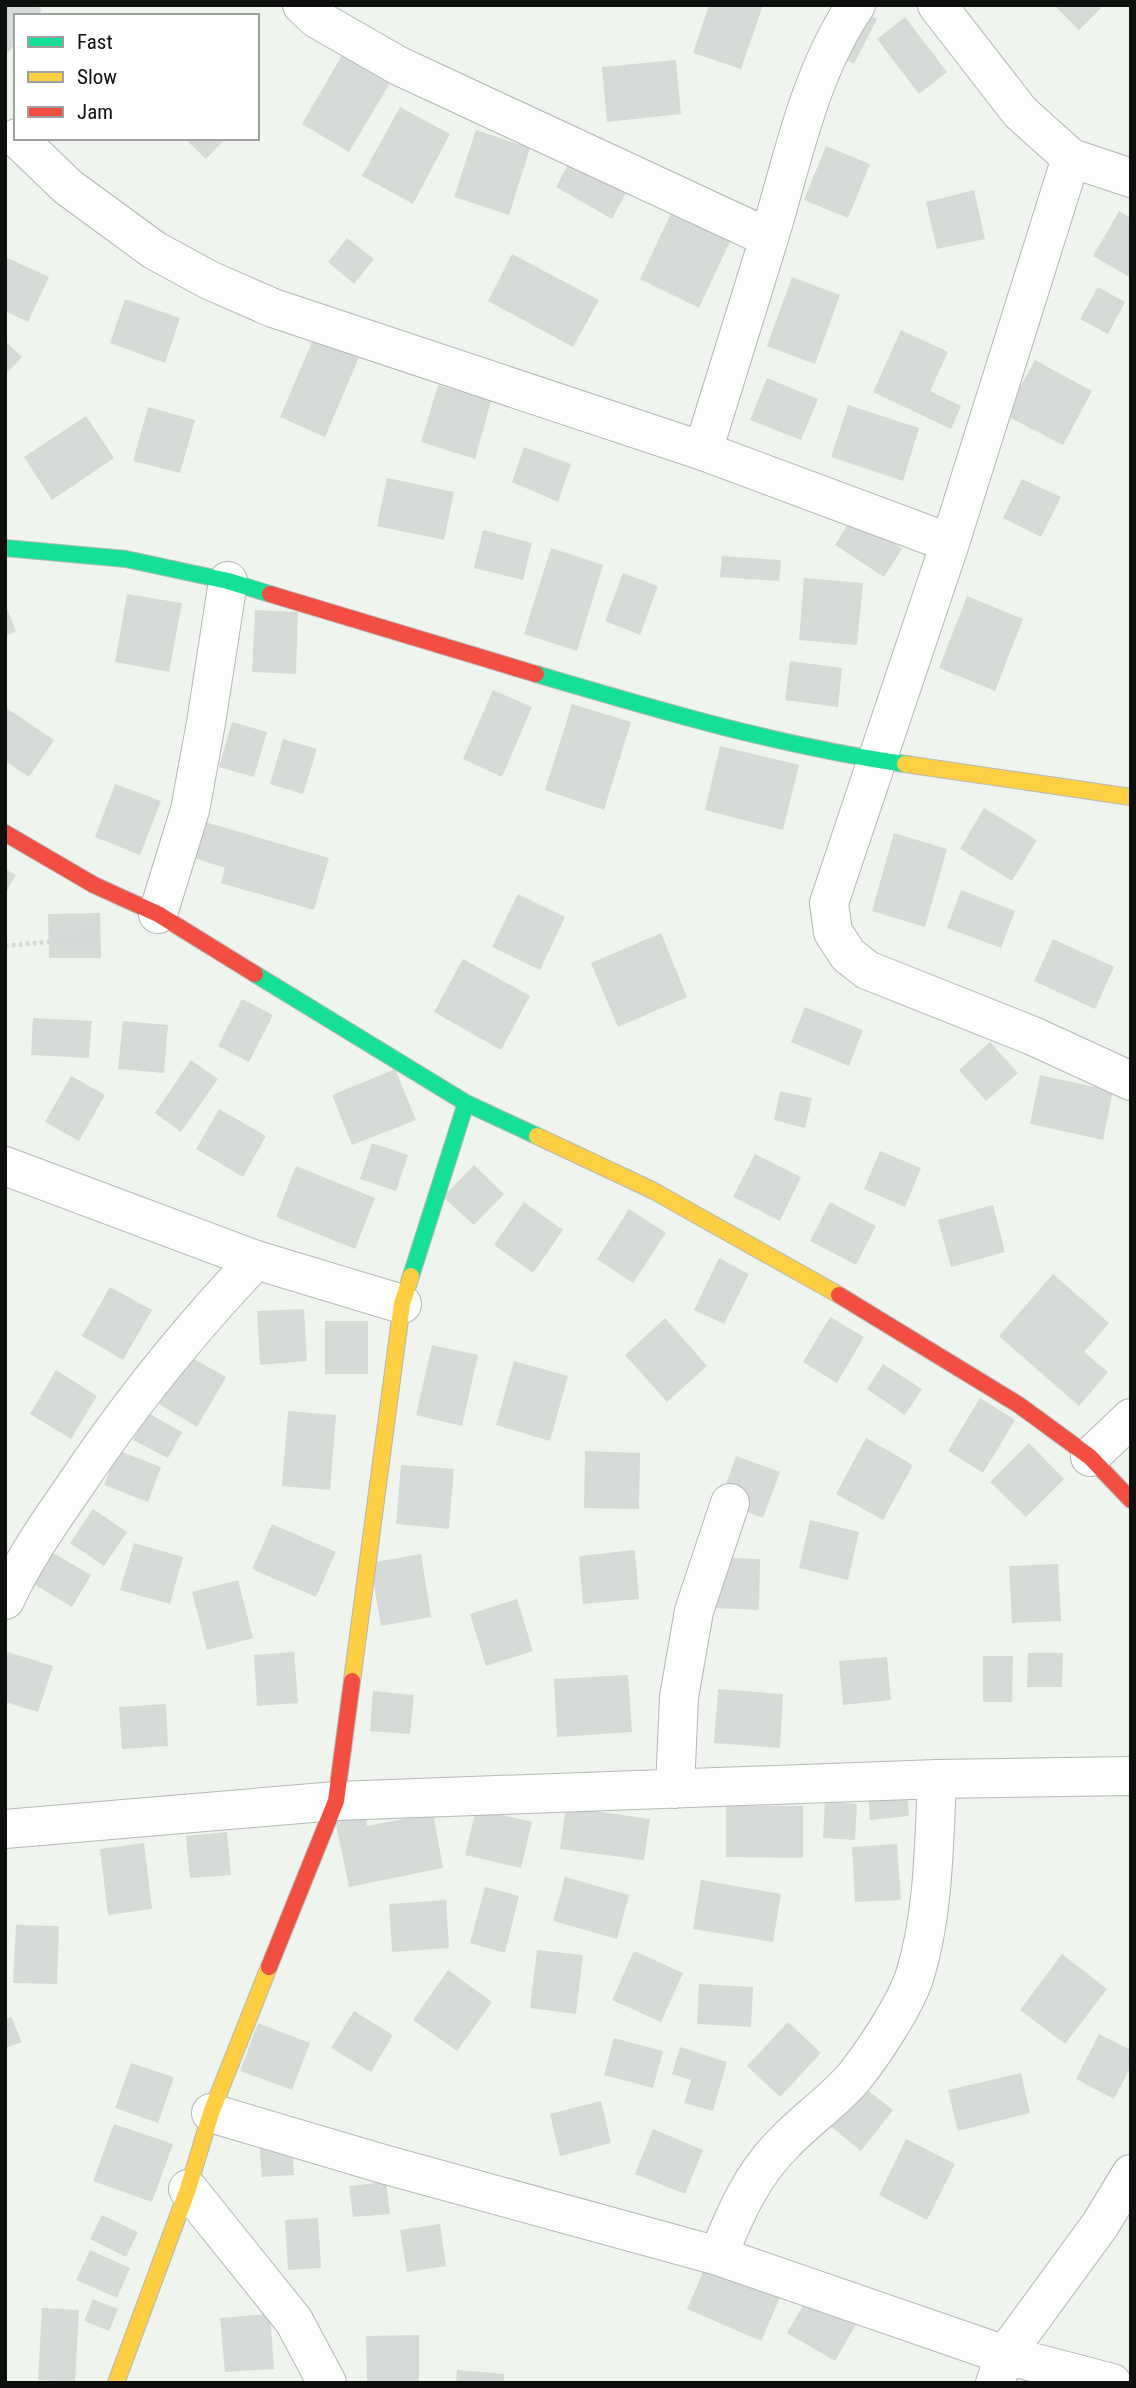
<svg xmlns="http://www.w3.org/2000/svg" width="1136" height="2388" font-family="'Roboto Condensed',sans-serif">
	<rect width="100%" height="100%" fill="#eff4ef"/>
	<path fill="#d7dbd7" d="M5,5H36L42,10L37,16H16V43L5,56Z
		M709,5H763L741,69L693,53Z
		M853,5L877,19L854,64L824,48Z
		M1054,5H1104L1079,30Z
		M905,17L947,72L919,94L877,39Z
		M342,55L390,83L349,152L302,124Z
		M676,60L681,114L607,122L602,67Z
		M400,107L450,134L413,204L362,176Z
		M476,130L530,148L509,215L454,197Z
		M184,138H226L206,159Z
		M826,146L870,164L848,218L804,200Z
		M573,155L629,187L612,219L556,187Z
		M974,190L985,239L937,249L926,202Z
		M674,207L733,235L699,308L640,279Z
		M1119,211L1131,218V278L1093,256Z
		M347,238L374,259L354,284L328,262Z
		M512,254L599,300L573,347L488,301Z
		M5,257L49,277L28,322L5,311Z
		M792,277L840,295L815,364L767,346Z
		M1098,287L1125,302L1108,334L1080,319Z
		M125,299L180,318L165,363L110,343Z
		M901,330L948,352L930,391L961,406L951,429L873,392Z
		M315,335L360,355L325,437L280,417Z
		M5,341L22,357L5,375Z
		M1035,360L1092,391L1063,445L1005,415Z
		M767,378L818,399L801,440L750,420Z
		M438,385L491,401L475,459L421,442Z
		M848,405L919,428L903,481L831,457Z
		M148,407L195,420L180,473L133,461Z
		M86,416L114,458L52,500L24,457Z
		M524,447L571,464L558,502L512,482Z
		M387,478L454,492L444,540L377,526Z
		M1022,479L1061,497L1041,537L1003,518Z
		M853,516L902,549L884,577L835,545Z
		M483,530L532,543L523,580L474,568Z
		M551,548L603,565L577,651L524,634Z
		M722,556L781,560L779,581L720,577Z
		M623,573L658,586L640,635L605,621Z
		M804,578L863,583L857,645L799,640Z
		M127,594L182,603L169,672L115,662Z
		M967,596L1023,619L995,691L939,668Z
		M5,604L16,631L5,636Z
		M255,610L298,612L296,674L252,672Z
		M790,661L842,668L838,707L785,700Z
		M493,690L532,707L502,777L463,759Z
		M572,704L631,722L604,810L545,790Z
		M5,707L54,740L29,777L5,761Z
		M232,722L267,732L254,777L219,767Z
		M283,739L317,749L303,794L270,784Z
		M720,746L799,765L783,830L705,810Z
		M115,784L161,801L140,855L95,837Z
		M984,808L1037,840L1012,881L960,849Z
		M202,821L329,858L314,910L221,883L225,868L192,857Z
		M894,833L947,849L925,927L872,911Z
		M5,869L16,875L5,894Z
		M961,890L1015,911L1001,948L947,928Z
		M518,894L565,917L540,970L492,947Z
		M100,913L101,958H49L48,914Z
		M661,933L687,997L618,1027L591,963Z
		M1053,939L1114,967L1095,1009L1034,981Z
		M463,959L530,996L501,1050L434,1012Z
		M242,999L273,1015L249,1062L218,1046Z
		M805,1007L863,1030L849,1066L791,1042Z
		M33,1018L92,1021L89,1058L31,1055Z
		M123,1021L168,1025L164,1073L118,1069Z
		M990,1042L1018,1073L986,1101L959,1070Z
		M191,1060L218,1079L181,1132L155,1113Z
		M395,1069L416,1120L352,1145L332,1095Z
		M1040,1075L1113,1091L1103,1140L1030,1124Z
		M71,1076L105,1095L79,1141L45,1122Z
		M780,1091L812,1098L805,1128L774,1120Z
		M219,1109L266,1136L243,1177L196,1149Z
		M372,1143L408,1155L396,1191L360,1179Z
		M880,1151L921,1168L905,1207L864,1189Z
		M755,1154L801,1177L780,1221L733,1197Z
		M474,1165L504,1194L474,1225L443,1197Z
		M296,1166L375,1198L355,1249L276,1217Z
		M524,1202L563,1230L533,1273L494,1245Z
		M830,1202L876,1226L856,1265L810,1241Z
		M993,1205L1005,1252L951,1267L938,1220Z
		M629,1209L666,1233L633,1283L597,1259Z
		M719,1258L749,1274L724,1324L694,1310Z
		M1053,1274L1109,1323L1084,1352L1108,1372L1079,1406L999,1336Z
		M110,1287L152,1310L123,1360L82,1336Z
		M304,1309L307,1361L260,1365L257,1311Z
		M830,1317L864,1337L837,1383L803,1362Z
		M665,1318L707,1366L667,1402L625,1355Z
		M325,1321H368V1374H325Z
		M432,1345L478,1355L462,1426L416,1415Z
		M187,1355L226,1377L197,1427L159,1404Z
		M514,1361L568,1376L550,1441L496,1425Z
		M883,1364L922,1389L905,1415L867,1389Z
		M56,1370L97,1396L71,1439L30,1414Z
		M980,1398L1015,1420L983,1473L948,1451Z
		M288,1411L336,1415L330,1490L282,1486Z
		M148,1413L182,1432L168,1458L133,1440Z
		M866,1438L913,1465L883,1520L836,1494Z
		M1029,1443L1064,1479L1026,1517L990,1482Z
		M117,1450L161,1467L148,1502L104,1485Z
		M585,1451L640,1453L639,1509L584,1508Z
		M736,1456L780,1472L763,1518L720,1501Z
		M401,1465L454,1469L449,1529L396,1524Z
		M93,1509L127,1532L104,1566L70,1543Z
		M810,1520L859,1532L848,1580L799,1568Z
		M272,1524L336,1552L316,1597L252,1569Z
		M134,1543L183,1557L170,1604L120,1590Z
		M635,1550L639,1599L583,1604L579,1556Z
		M53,1553L91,1575L72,1607L34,1584Z
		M421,1554L431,1617L381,1626L370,1563Z
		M713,1557L760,1559L759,1610L712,1608Z
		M1058,1564L1061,1621L1012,1623L1009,1566Z
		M238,1580L253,1638L207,1650L192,1592Z
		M517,1599L533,1651L486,1666L470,1614Z
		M8,1652L53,1666L38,1712L5,1702V1661Z
		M294,1652L298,1703L257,1706L254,1655Z
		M1028,1653H1063L1062,1687H1027Z
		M983,1656H1013L1012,1702H983Z
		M887,1657L891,1700L843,1705L839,1661Z
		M628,1675L632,1732L557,1737L554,1679Z
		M718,1689L783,1694L780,1748L714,1743Z
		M373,1691L414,1695L410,1734L370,1731Z
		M166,1704L168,1746L122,1749L119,1707Z
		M907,1790L909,1816L870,1820L868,1794Z
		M825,1801L857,1804L855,1840L823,1838Z
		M726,1806H803V1858L726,1857Z
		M566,1807L650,1819L644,1860L560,1849Z
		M364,1809L367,1826L433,1813L443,1868L349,1887L334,1815Z
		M476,1809L532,1822L521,1868L465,1855Z
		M227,1832L231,1875L190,1878L186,1836Z
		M144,1843L152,1909L108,1915L100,1849Z
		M897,1844L901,1900L855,1902L852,1847Z
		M565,1877L629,1895L617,1939L553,1921Z
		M701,1880L781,1894L773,1942L693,1929Z
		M485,1887L519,1896L505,1953L470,1943Z
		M446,1900L449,1948L392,1952L389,1904Z
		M16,1925L59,1926L57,1984L13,1983Z
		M537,1950L583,1955L576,2014L530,2008Z
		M634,1951L683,1973L661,2022L612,2000Z
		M1062,1954L1107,1989L1065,2044L1020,2010Z
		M448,1970L492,2002L457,2051L413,2020Z
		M699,1984L753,1987L751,2027L697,2024Z
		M354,2011L393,2035L371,2072L331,2048Z
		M11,2017L22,2042L5,2048V2019Z
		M788,2022L821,2053L780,2097L747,2066Z
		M258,2023L310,2043L292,2090L240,2071Z
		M1099,2034L1131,2050V2066L1114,2099L1076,2079Z
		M614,2038L663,2051L653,2088L604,2075Z
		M680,2047L727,2062L713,2111L684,2103L691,2080L672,2074Z
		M131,2063L174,2077L158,2123L115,2108Z
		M1021,2073L1030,2113L958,2131L948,2090Z
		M856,2081L893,2110L861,2151L824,2121Z
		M601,2101L611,2143L560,2156L550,2114Z
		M114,2124L173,2144L152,2202L93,2181Z
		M653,2129L703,2150L685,2194L635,2174Z
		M906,2139L955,2164L927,2220L879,2195Z
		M292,2140L294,2175L262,2177L259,2141Z
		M386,2182L390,2214L353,2217L349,2186Z
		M102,2215L138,2232L126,2257L90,2239Z
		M318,2218L321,2268L288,2270L285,2220Z
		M440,2224L446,2266L407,2272L400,2230Z
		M90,2250L130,2268L117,2298L76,2280Z
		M707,2263L781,2295L761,2341L687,2309Z
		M811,2292L859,2319L835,2361L787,2333Z
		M93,2299L118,2309L109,2331L84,2321Z
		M42,2308L79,2310L75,2382L38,2380Z
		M270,2314L274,2369L225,2372L220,2318Z
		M419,2335V2383H367L366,2336Z
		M457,2370L504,2374V2383H456Z"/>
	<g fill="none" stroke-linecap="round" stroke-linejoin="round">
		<g stroke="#b4b7b4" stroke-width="40">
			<path id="street" d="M302,5L317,19L399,66L769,238L703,451
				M937,5L1020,112L1071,158L1131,178
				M17,138L68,187L154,250L209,280L273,308L703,451L950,543
				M1071,158L950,543L829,903L833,932L848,955L867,970L1033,1036L1131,1081
				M769,238C793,159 809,74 856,5
				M158,914L190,810L206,723L228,581
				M5,1166L256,1260L402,1304
				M1090,1457L1131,1418
				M5,1600C23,1561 47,1526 72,1490C126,1409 188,1331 256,1260
				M675,1789L679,1697L694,1611L730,1503
				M5,1829L336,1801L937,1779L1131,1776
				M211,2113L383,2164L718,2256L1005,2355L1112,2383
				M188,2189L294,2321L327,2383
				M718,2256C735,2214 752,2174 785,2142C807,2119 835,2100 855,2076C874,2052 906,2004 915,1975C934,1913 934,1843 937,1779
				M995,2383L1005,2355L1100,2225L1131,2174"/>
		</g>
		<g stroke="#b4b7b4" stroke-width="18">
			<path id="fast" d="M5,548L126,559L228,581L270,594
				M536,674C658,710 779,746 905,764
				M255,974L466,1103L537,1136
				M411,1276L466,1103"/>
		</g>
		<g stroke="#b4b7b4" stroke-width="18">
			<path id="slow" d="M905,764L1131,797
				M537,1136L652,1190L839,1295
				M352,1681L402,1304L411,1276
				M116,2383L188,2189L211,2113L269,1967"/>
		</g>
		<g stroke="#b4b7b4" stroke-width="18">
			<path id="jam" d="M270,594L536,674
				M5,833L94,885L158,914L255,974
				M839,1295L1019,1405L1090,1457L1131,1500
				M269,1967L336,1801L352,1681"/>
		</g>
		<path stroke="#d6d7d6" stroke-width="4.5" stroke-dasharray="3.5 3.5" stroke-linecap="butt" d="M5,946L77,939L100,932"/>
		<use href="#street" stroke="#fdfdfd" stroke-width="38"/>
		<use href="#fast" stroke="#16e098" stroke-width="16"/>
		<use href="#slow" stroke="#ffcf43" stroke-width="16"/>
		<use href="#jam" stroke="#f24e42" stroke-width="16"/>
	</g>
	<rect width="1136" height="2388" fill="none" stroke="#0d100d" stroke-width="14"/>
	<rect x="14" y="14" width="245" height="126" fill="#ffffff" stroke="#9e9f9e" stroke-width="2"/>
	<rect x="28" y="37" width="35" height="10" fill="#16e098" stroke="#9e9f9e" stroke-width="2"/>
	<text x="77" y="49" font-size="21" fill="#0d100d">Fast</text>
	<rect x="28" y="72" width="35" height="10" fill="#ffcf43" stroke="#9e9f9e" stroke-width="2"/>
	<text x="77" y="84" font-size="21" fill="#0d100d">Slow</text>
	<rect x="28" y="107" width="35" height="10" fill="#f24e42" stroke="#9e9f9e" stroke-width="2"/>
	<text x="77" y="119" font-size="21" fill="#0d100d">Jam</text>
</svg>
